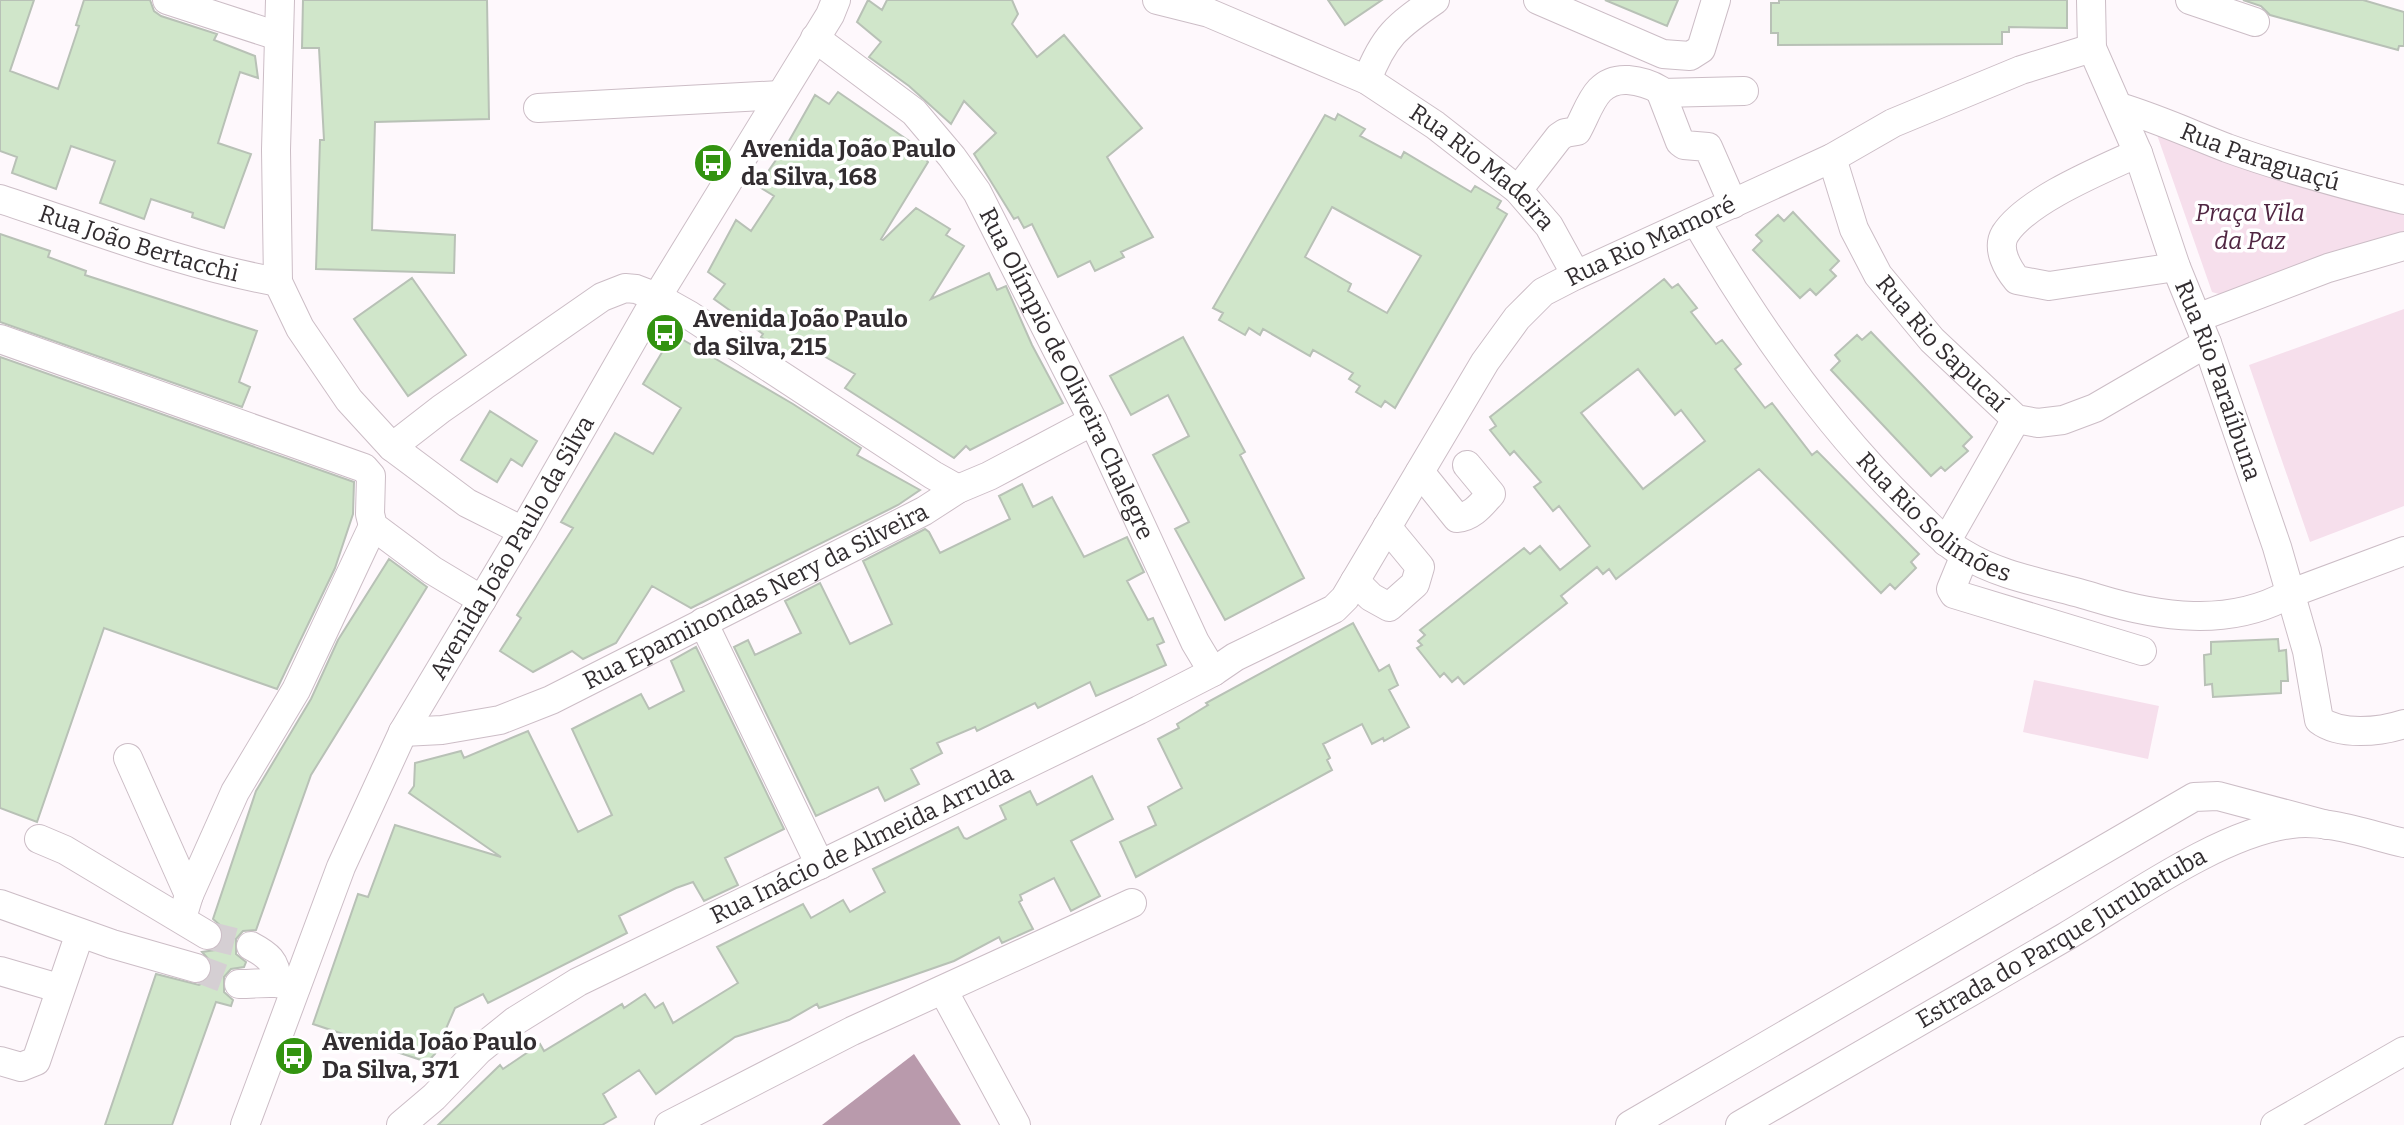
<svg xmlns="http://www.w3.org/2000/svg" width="2404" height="1125" font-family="Bitter,serif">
	<rect width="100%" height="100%" fill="#fef8fc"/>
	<path fill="#f6dfec" d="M2156,132L2404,213V236L2229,297L2212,292Z
		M2404,309V506L2310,542L2249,365Z
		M2034,680L2159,706L2148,759L2023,732Z"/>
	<path fill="#b99aac" d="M914,1054L961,1125H822Z"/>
	<path fill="#d0e6ca" stroke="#b8c1b6" stroke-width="2" fill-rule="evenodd" d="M0,0H34L10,71L58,89L79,26L76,25L84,0H150L154,11L161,16L217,34L214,40L255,56L258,78L240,72L218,143L251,154L224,228L192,217L193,213L151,199L144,219L100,203L115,161L71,146L56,189L12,173L17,157L0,151Z
		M303,0H487L489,119L375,122L372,230L455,235L454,273L316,269L320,140H324L319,48H302Z
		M868,0L882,10L887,0H1012L1018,14L1012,24L1037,57L1064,35L1142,128L1107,157L1153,237L1121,252L1124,257L1095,271L1090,261L1058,277L1032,224L1024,228L1018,217L1014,219L974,154L996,133L964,101L951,124L909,86L869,57L881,42L857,22Z
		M1328,0H1382L1345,25Z
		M1605,0H1678L1667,26Z
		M1779,0H2067V28L2009,27V32H2002V44L1778,45V33H1771V3H1779Z
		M2243,0H2363L2404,12V46H2399L2398,50L2270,15L2261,6Z
		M838,92L912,143L928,162L881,239L883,240L916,208L950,229L946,235L964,246L931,299L989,273L997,290L1006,286L1032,345L1063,403L970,450L966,446L954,458L845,388L855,374L801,343L792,357L761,337L763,334L714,299L725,284L708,272L736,220L751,231L774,196L758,186L789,141L815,95L829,104Z
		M1338,114L1365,129L1360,136L1401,158L1404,152L1471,192L1475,186L1501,201L1497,208L1507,214L1395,408L1385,401L1381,407L1356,392L1360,386L1349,379L1353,373L1313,350L1310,356L1263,329L1260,335L1249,328L1245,335L1219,320L1223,313L1213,308L1325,115L1335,120ZM1332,207L1421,256L1387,313L1348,291L1351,284L1305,257Z
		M1793,212L1839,261L1830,270L1836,276L1816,295L1810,289L1800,298L1753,250L1762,241L1756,235L1778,215L1784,221Z
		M0,234L50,251L48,257L86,271L85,275L257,331L239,382L250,387L242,407L0,322Z
		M412,278L466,355L408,396L354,319Z
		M1664,279L1672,288L1678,284L1697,308L1691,312L1716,344L1722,340L1741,364L1735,369L1765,408L1772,403L1812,455L1817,451L1919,554L1911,562L1916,568L1895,589L1890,584L1881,593L1759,469L1616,579L1609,569L1603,574L1597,567L1561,596L1567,603L1464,684L1458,677L1452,682L1444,673L1440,677L1417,648L1422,645L1418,641L1425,635L1420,630L1524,548L1530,554L1540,546L1560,570L1590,546L1559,506L1553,511L1534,487L1541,482L1514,451L1510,455L1490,430L1496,426L1490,417ZM1638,369L1675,415L1681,410L1705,441L1643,489L1581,413Z
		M1871,332L1972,437L1963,446L1968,451L1945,471L1941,467L1931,476L1831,370L1840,361L1835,355L1857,335L1862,340Z
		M673,334L793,404L861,448L857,455L920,490L898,505L691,608L652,586L616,643L583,659L572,651L533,672L500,651L521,618L517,615L573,528L561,522L615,433L653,454L681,408L643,384Z
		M1183,337L1245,452L1240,455L1304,578L1225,620L1175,529L1189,522L1153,455L1189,436L1168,395L1131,415L1110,376Z
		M0,357L354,482L353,514L335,568L277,689L104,628L37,822L0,808Z
		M490,411L537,441L522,466L511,459L497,482L461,460Z
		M1022,484L1033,507L1052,497L1084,557L1127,537L1144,572L1127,581L1148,620L1153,618L1164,642L1157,645L1166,665L1096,696L1090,682L1038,708L1035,703L977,731L975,727L937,743L942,753L911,769L919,784L885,801L878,787L816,816L734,647L748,640L755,655L801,633L785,601L820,583L850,644L892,624L863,561L925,529L929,532L940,553L1010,519L999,496Z
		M389,559L427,587L311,775L256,930L243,931L236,939V954L246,962L244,967L231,969L224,977V992L233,1000L231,1006L216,1002L172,1125H105L156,974L199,985L207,981L212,973V963L202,952L215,950L222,943V927L213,919L256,791L311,699L338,640Z
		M1353,623L1379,671L1389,665L1398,685L1389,690L1409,727L1384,741L1383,738L1372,744L1362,724L1323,744L1330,758L1327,760L1332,770L1136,877L1120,842L1156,825L1148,807L1182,788L1158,739L1179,728L1177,724L1208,705L1206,703Z
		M2278,639L2279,651L2286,650L2288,681H2281V693L2213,697L2212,684L2205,685L2204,655L2211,654V642Z
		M696,647L784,829L725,858L738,885L704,901L693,882L676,888L619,916L627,933L488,1003L483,994L455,1008L435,1054L427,1062L313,1024L358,894L368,897L395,825L501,857L409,793L414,786L415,763L461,751L464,758L528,731L578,832L612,815L572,729L641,694L649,709L684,691L671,661Z
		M1092,776L1113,819L1071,841L1100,896L1071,911L1054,878L1020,895L1022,900L1019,902L1033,929L1002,943L999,937L954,961L819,1008L817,1004L789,1020L735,1037L656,1094L639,1070L603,1094L616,1117L602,1125H438L500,1065L503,1069L540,1044L544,1051L622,1004L624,1008L645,994L655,1008L663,1003L673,1023L738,983L717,947L803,904L811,918L843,900L850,912L885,892L873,869L958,827L964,838L967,839L1006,819L1000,806L1030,791L1037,805Z"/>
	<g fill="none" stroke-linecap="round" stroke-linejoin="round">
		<path stroke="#d5cfd3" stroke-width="28" stroke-dasharray="28 14" stroke-linecap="butt" d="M207,935L251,946
			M196,968L239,984"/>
		<g stroke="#ccbdc6" stroke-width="30">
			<g id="minor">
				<path d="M167,0L278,36"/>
				<path d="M280,0L276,150L278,282L300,328L349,400L392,447L467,503L523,531"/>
				<path id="s1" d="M1157,0L1209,13L1367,80L1435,125L1518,190L1549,226L1576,275"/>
				<path d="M1538,0L1663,54L1690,56L1701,49L1716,0"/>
				<path id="s2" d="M2091,0L2092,48L2138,153L2176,267L2207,343L2277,547L2307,651L2319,720C2340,736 2380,732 2404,724"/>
				<path d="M2190,0L2255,22"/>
				<path id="s3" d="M815,38L914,112L952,157L977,192L1093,421L1195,642L1213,672"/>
				<path d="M1367,80C1384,36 1397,26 1435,0"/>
				<path d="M1661,93L1744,91"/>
				<path id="s4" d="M2119,107C2156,118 2191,134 2227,148C2285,169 2345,185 2404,200"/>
				<path d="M538,108L780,95"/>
				<path d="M2138,153C2101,170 2027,200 2005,234C1996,249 2008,269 2017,280L2049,286L2176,267"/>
				<path id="s5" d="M1832,158L1854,229L1878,275L1932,340L2016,419L2038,423L2063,420L2095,408L2207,343"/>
				<path d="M1518,190L1559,137L1565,133L1577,131C1590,108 1595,78 1628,80C1639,81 1650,84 1660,90L1680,142L1684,145L1708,147L1733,204"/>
				<path id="s6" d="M0,199C92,229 183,265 278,282"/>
				<path id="s7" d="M1696,221C1755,323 1825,424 1909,506C1927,523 1943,542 1964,554C2003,578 2052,584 2096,598C2158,617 2229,628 2289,594L2404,551"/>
				<path d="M2197,318L2328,268L2404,246"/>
				<path d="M0,339L364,468L371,476L370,514L373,526L432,570L482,600"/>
				<path d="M392,447L441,409L602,297L625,288L636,289L657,297L689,315L933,475L958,489"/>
				<path d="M1420,472L1457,518C1472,517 1481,505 1491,494L1467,465"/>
				<path d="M1946,542L2016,419"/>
				<path d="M1965,555L1951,589L1954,594L2142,651"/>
				<path d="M1355,581L1371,597L1389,607L1415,584L1420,567L1387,527"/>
				<path d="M703,622L820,865"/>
				<path id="s8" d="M403,732L442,730L500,720L551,700L924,511L958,489L989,476L1093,421"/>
				<path d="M128,758L189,895"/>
				<path d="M39,839L65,850L207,935"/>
				<path d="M0,904L112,944L196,968"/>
				<path d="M182,918L189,895L235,792L296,690L373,526"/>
				<path d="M251,946C268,955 276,961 277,981"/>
				<path d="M0,971L48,985"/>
				<path d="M239,984C260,984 275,980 296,987"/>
				<path d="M943,990L1016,1125"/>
				<path d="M0,1061L21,1067L36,1061L80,933"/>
				<path id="s9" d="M245,1125L341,867L403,732L523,531L657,297L830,15L836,0"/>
				<path id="s10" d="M401,1125L434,1097L479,1050L515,1021L578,982L1139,710L1213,672L1235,657L1334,609L1345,598L1485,362L1517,318L1543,292L1576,275L1832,158L1893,123L2021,70L2092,48"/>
				<path d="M669,1125L852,1031L1132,903"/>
				<path d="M1630,1125L2194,797L2218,796L2327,825"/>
				<path id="s11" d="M1740,1125C1849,1062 1957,1000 2065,937C2128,900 2220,833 2291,824C2328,819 2369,835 2404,843"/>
				<path d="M2275,1125L2404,1051"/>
			</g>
		</g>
		<use href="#minor" stroke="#fff" stroke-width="28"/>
	</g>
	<defs>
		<g id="bus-disc" transform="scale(2)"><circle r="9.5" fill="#339310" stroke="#fff"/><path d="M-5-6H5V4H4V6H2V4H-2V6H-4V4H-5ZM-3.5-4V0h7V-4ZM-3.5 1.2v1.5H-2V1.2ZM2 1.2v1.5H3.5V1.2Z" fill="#fff"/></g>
	</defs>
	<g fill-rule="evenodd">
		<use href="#bus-disc" x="713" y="163"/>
		<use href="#bus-disc" x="665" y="333"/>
		<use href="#bus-disc" x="294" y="1056"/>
	</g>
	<g text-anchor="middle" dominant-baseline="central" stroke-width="7" stroke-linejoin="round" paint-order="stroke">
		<g font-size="24" font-weight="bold" fill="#322d30" stroke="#fff" text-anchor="start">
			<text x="741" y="149">Avenida João Paulo<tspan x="741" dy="28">da Silva, 168</tspan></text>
			<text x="693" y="319">Avenida João Paulo<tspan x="693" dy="28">da Silva, 215</tspan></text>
			<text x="322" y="1042">Avenida João Paulo<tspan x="322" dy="28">Da Silva, 371</tspan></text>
		</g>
		<g font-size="24" fill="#322d30" stroke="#fff">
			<text stroke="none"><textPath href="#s4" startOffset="150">Rua Paraguaçú</textPath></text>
			<text stroke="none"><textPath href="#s1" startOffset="370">Rua Rio Madeira</textPath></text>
			<text stroke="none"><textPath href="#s10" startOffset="1572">Rua Rio Mamoré</textPath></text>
			<text stroke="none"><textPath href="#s6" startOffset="146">Rua João Bertacchi</textPath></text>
			<text stroke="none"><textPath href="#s5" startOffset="220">Rua Rio Sapucaí</textPath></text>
			<text stroke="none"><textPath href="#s3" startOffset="428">Rua Olímpio de Oliveira Chalegre</textPath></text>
			<text stroke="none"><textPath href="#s2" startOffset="404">Rua Rio Paraíibuna</textPath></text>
			<text stroke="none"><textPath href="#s7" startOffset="384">Rua Rio Solimões</textPath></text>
			<text stroke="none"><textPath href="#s9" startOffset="638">Avenida João Paulo da Silva</textPath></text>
			<text stroke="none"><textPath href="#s8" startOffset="382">Rua Epaminondas Nery da Silveira</textPath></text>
			<text stroke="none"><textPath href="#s10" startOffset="544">Rua Inácio de Almeida Arruda</textPath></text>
			<text stroke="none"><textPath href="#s11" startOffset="372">Estrada do Parque Jurubatuba</textPath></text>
		</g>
		<g font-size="24" font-style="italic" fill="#502642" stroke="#fff">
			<text x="2250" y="213">Praça Vila<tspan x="2250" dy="28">da Paz</tspan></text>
		</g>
	</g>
</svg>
